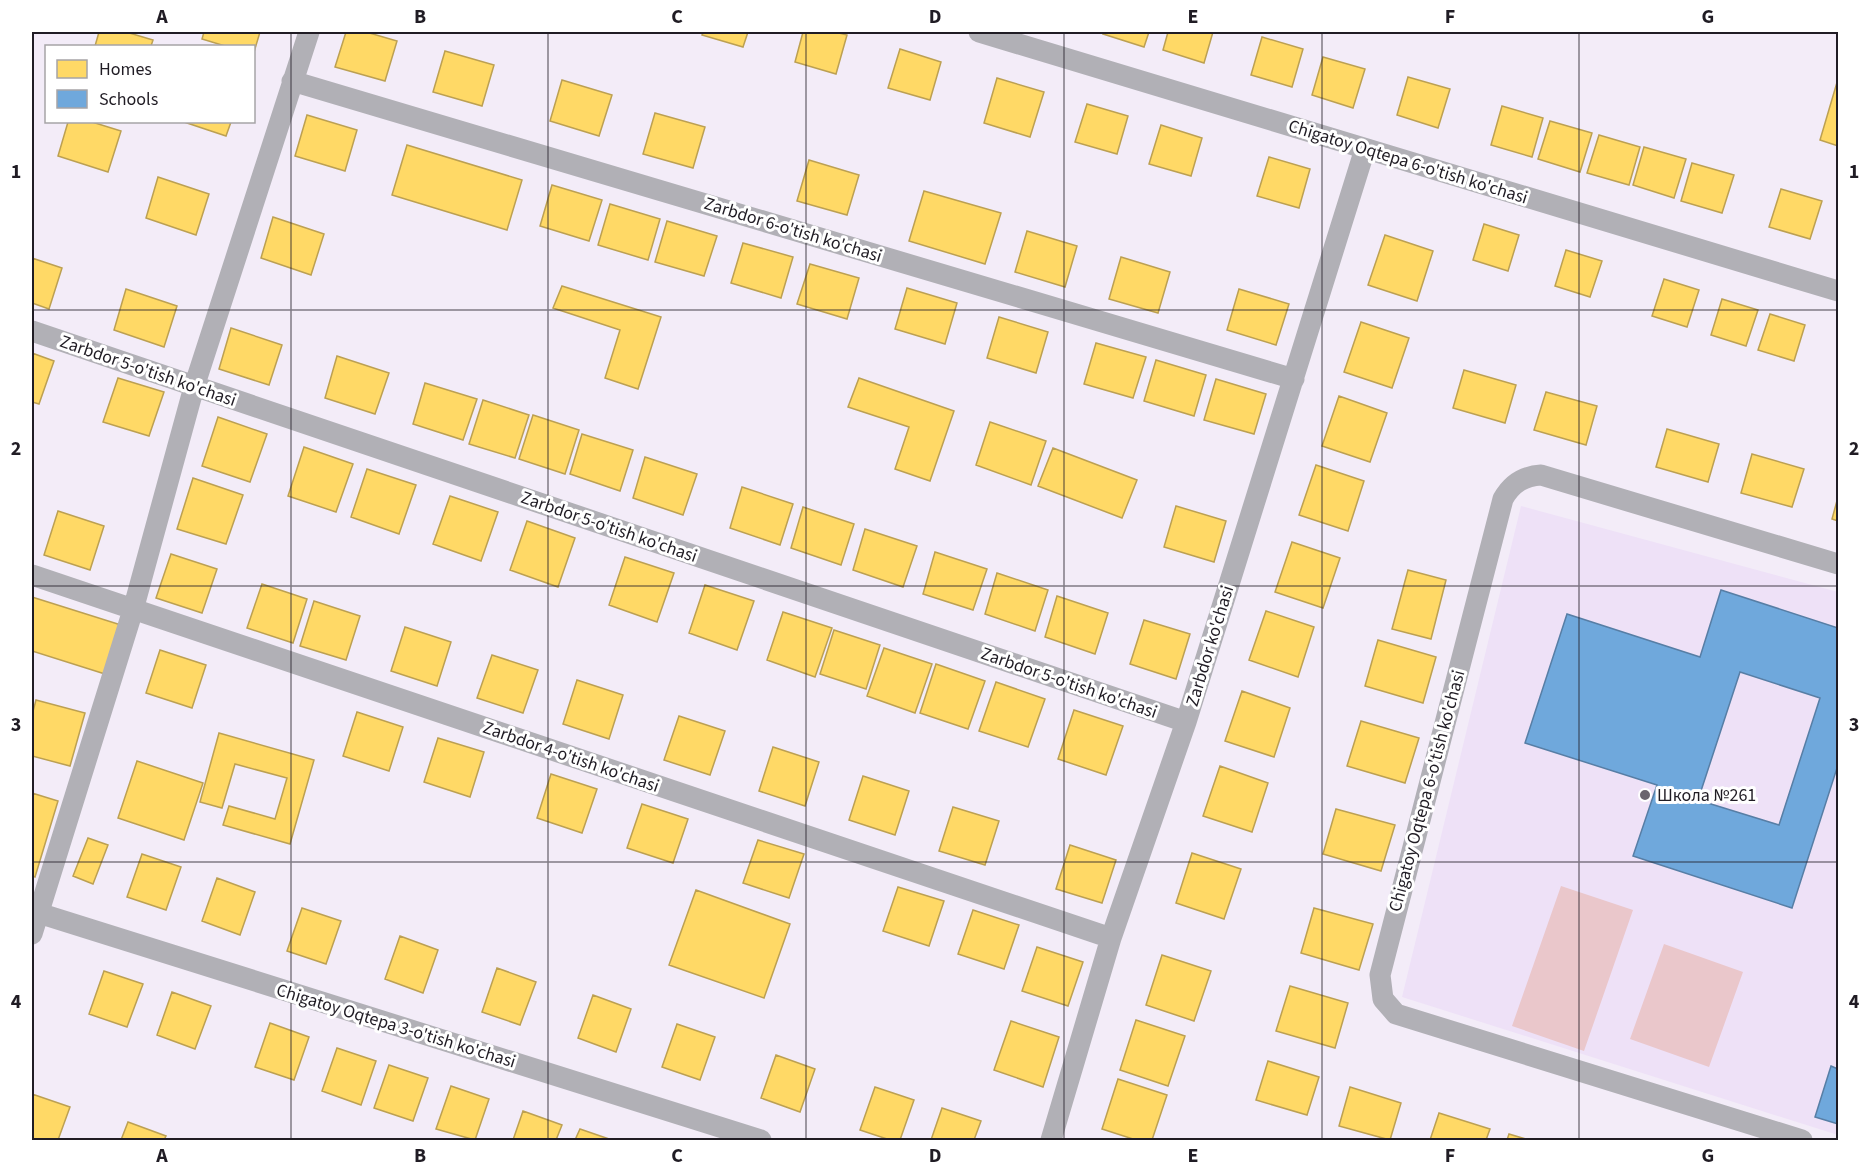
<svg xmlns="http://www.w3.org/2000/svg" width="1870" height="1172" font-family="'Source Sans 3',sans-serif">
	<rect width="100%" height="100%" fill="#f3ecf8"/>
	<path fill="#eee1f7" d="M1521,506L1838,592V1135L1402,997Z"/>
	<path fill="#eac7cb" d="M1561,886L1633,910L1584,1051L1512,1026Z
		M1664,944L1743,972L1709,1067L1630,1039Z"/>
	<path fill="#ffd966" stroke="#bca052" stroke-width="1.5" d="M99,32H126L153,40L151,46H95Z
		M204,32H260L254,52V46H225L202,39Z
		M346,32H366L397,41L385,81L335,67Z
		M703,32H748L743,47L702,35Z
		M803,32H835L847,35L836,74L795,62Z
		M1104,32H1149L1144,47L1103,34Z
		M1168,32H1213L1204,63L1163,50Z
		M1262,37L1303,49L1292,87L1251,75Z
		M900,49L941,62L930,100L888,88Z
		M445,51L494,65L482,106L433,92Z
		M1323,57L1365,69L1353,108L1312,95Z
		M1408,77L1450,89L1438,128L1397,115Z
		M997,78L1044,92L1030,137L984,123Z
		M1838,79V146L1820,140Z
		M562,80L612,95L599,136L550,121Z
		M1087,104L1128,116L1117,154L1075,142Z
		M1502,106L1543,118L1532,157L1491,145Z
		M655,113L705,127L693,168L643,154Z
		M307,115L357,130L345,171L295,156Z
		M1550,121L1592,133L1580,172L1538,159Z
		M68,122H92L121,131L108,172L58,156Z
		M184,122H231L226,136Z
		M1161,125L1202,138L1191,176L1149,164Z
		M1599,135L1640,147L1629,185L1587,173Z
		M407,145L522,180L507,230L392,195Z
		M1644,147L1686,159L1674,198L1633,185Z
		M1269,157L1310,169L1299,208L1257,196Z
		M809,160L859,175L847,215L797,201Z
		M1692,163L1734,175L1722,213L1681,201Z
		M158,177L209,194L196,235L146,218Z
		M552,185L602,200L589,241L540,226Z
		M1781,189L1822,201L1810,239L1769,227Z
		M924,191L1001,213L985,264L909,241Z
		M610,204L660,219L648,260L598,245Z
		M273,217L324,234L311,275L261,258Z
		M667,221L717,236L704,276L655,262Z
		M1484,224L1519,235L1508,271L1473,260Z
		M1027,231L1077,246L1065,287L1015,272Z
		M1385,235L1433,251L1417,301L1368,285Z
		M743,243L793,257L781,298L731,283Z
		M1566,250L1602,261L1590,297L1555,286Z
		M1121,257L1170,272L1158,313L1109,299Z
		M32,258L62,268L49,309L32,303Z
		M810,264L859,278L847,319L797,304Z
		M1664,279L1699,290L1687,327L1652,316Z
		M562,286L661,317L638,389L605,378L620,330L553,308Z
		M907,288L957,303L945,344L895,329Z
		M126,289L177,306L164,347L114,330Z
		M1239,289L1289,304L1276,345L1227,330Z
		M1722,299L1758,310L1746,346L1711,335Z
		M1770,314L1805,325L1794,361L1758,350Z
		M999,317L1048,332L1036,373L987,358Z
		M1361,322L1409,338L1392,388L1344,372Z
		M231,328L282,345L269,385L219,369Z
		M1096,343L1146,357L1133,398L1084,384Z
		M32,353L54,361L39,404L32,402Z
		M337,356L389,373L375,414L325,398Z
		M1156,360L1206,375L1194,416L1144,401Z
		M1464,370L1516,385L1505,423L1453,408Z
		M118,378L164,392L149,436L103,422Z
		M859,378L954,411L930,481L895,469L909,427L848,407Z
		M1216,379L1266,394L1254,434L1204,420Z
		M425,383L477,399L463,440L413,424Z
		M1546,392L1597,406L1586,445L1534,430Z
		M1339,396L1387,413L1370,462L1322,446Z
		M483,400L529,415L515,458L469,444Z
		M533,415L579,430L565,474L519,459Z
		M218,417L267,434L250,482L202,466Z
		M990,422L1046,441L1031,485L976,465Z
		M1667,429L1719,444L1708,482L1656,467Z
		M582,434L633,450L620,491L570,474Z
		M304,447L353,464L336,512L288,496Z
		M1053,448L1137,480L1122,518L1038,486Z
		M1752,454L1804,469L1792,507L1741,493Z
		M645,457L697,474L683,515L633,498Z
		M1316,465L1364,481L1348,531L1299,515Z
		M367,469L416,485L399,534L351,517Z
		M193,478L243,495L226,544L177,529Z
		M742,487L793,504L780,545L730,528Z
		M450,496L498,512L481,561L433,544Z
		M1838,497V521L1832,519Z
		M1176,506L1226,521L1214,562L1164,547Z
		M803,507L854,524L841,565L791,548Z
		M58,511L104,526L90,570L44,555Z
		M527,521L575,538L558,587L510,570Z
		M865,529L917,546L903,587L853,570Z
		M1292,542L1340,558L1323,608L1275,592Z
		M935,552L987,569L973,610L923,594Z
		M171,554L217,569L202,613L156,598Z
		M625,557L674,573L657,622L609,605Z
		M1408,570L1446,580L1431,639L1392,629Z
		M997,573L1048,590L1035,631L985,614Z
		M262,584L307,599L293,643L247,628Z
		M705,585L754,601L737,650L689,633Z
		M1057,596L1108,613L1095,654L1045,637Z
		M32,597L121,625L105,674L32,651Z
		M314,601L360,616L346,660L300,646Z
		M1266,611L1314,627L1298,677L1249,660Z
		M783,612L832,628L815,677L767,660Z
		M1144,620L1190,634L1176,679L1130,664Z
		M405,627L451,642L437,686L391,671Z
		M834,630L880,645L866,689L820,674Z
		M1378,640L1436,657L1423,703L1365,686Z
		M884,648L932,664L915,713L867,696Z
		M160,650L206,665L192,708L146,693Z
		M492,655L538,670L523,713L477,698Z
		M936,664L985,681L968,729L920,713Z
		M577,680L623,695L609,739L563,724Z
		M996,682L1045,699L1028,747L979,731Z
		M1242,691L1290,708L1274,757L1225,741Z
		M36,700L85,713L70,766L32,756V715Z
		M1074,710L1123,726L1106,775L1058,759Z
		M357,712L403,727L389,771L343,756Z
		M679,716L725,731L710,775L664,760Z
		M1361,721L1419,738L1405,783L1347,766Z
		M219,733L314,760L290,844L223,825L229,806L275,819L287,778L235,764L222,808L200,802Z
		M438,738L484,752L470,797L424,782Z
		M773,747L819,762L805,806L759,791Z
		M137,761L203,783L184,840L118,818Z
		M1220,766L1268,783L1252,832L1203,816Z
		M551,774L597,789L582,833L537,818Z
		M863,776L909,791L895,835L849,820Z
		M32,793L58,801L35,877L32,876Z
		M642,804L688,819L673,863L627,848Z
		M953,807L999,821L985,865L939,851Z
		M1336,809L1395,825L1381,871L1323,854Z
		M88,838L108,845L93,884L73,876Z
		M758,840L804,854L789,898L743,883Z
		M1070,845L1116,860L1102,903L1056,889Z
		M1192,853L1241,869L1224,919L1176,903Z
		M142,854L181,867L166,910L127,897Z
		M217,878L255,892L240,935L202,921Z
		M898,887L944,901L929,946L883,931Z
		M696,890L790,924L764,998L669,965Z
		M302,908L341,921L326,964L287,951Z
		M1314,908L1373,924L1359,970L1301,953Z
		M973,910L1019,925L1004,969L958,954Z
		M400,936L438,950L423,993L385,979Z
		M1037,947L1083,962L1068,1006L1022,991Z
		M1162,955L1211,971L1194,1021L1146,1005Z
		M497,968L536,982L520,1025L482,1012Z
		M104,971L143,984L127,1027L89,1014Z
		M1290,986L1348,1003L1335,1048L1276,1031Z
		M172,992L211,1006L195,1049L157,1035Z
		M593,995L631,1009L616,1052L578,1038Z
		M1136,1020L1185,1036L1168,1086L1120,1070Z
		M1011,1021L1059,1037L1043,1087L994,1070Z
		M270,1023L309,1037L294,1080L255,1067Z
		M677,1024L715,1037L700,1080L662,1067Z
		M337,1048L376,1061L361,1105L322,1091Z
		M776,1055L815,1069L800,1112L761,1098Z
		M1268,1061L1319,1077L1307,1115L1256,1100Z
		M389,1065L428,1078L413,1121L374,1108Z
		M1118,1079L1167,1095L1152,1140H1136L1102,1129Z
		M451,1086L489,1099L475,1140L436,1129Z
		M875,1087L914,1100L900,1140H890L860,1130Z
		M1350,1087L1401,1103L1390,1140L1339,1126Z
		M32,1094L70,1107L58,1140H32Z
		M942,1108L981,1121L974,1140H931Z
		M523,1111L562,1125L556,1140H513Z
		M1439,1113L1490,1129L1486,1140H1430Z
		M128,1122L166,1136L164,1140H121Z
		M580,1129L612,1140H575Z
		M1509,1134L1529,1140H1507Z"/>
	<path fill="#6fa8dc" stroke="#577ea5" stroke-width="1.5" fill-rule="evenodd" d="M1721,590L1838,628V765L1792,908L1633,856L1657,785L1525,743L1567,614L1700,657ZM1740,672L1820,698L1779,825L1698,800Z
		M1831,1066L1838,1069V1124L1815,1117Z"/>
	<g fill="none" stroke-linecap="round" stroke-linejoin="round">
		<path stroke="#b1b0b6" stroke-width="21" d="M979,32L1838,291
			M292,81L1294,379
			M32,331L1186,722
			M32,575L1111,938
			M32,911L761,1140
			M32,934L133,610L194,387L309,32
			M1051,1140L1111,938L1186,722L1365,149
			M1802,1140L1396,1014L1383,999L1380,975L1503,499C1512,483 1524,476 1541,475L1838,564"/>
	</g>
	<path fill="none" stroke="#201c24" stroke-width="1.5" stroke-opacity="0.55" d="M291,32V1140M548,32V1140M806,32V1140M1064,32V1140M1322,32V1140M1579,32V1140M32,310H1838M32,586H1838M32,862H1838"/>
	<circle fill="#6a656e" stroke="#fff" stroke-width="2" cx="1645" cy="795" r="6"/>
	<g text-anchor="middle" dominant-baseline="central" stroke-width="6" stroke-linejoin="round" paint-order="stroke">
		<g font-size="18" fill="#201c24" stroke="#fff">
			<text transform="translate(1408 162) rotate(17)">Chigatoy Oqtepa 6-o'tish ko'chasi</text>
			<text transform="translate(793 230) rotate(17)">Zarbdor 6-o'tish ko'chasi</text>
			<text transform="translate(148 371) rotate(19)">Zarbdor 5-o'tish ko'chasi</text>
			<text transform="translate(609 527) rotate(19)">Zarbdor 5-o'tish ko'chasi</text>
			<text transform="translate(1210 646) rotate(-73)">Zarbdor ko'chasi</text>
			<text transform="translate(1069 683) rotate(19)">Zarbdor 5-o'tish ko'chasi</text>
			<text transform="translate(571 757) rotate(19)">Zarbdor 4-o'tish ko'chasi</text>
			<text transform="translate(1427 791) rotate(-75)">Chigatoy Oqtepa 6-o'tish ko'chasi</text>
			<text transform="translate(396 1026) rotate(17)">Chigatoy Oqtepa 3-o'tish ko'chasi</text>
		</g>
		<g font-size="18" fill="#201c24" stroke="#fff" text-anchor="start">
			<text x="1657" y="795">Школа №261</text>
		</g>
	</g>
	<rect width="1870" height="1172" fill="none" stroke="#ffffff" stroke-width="66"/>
	<rect x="45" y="45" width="210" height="78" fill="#ffffff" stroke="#a6a4a7" stroke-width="1.5"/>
	<rect x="57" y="60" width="30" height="18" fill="#ffd966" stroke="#a6a4a7" stroke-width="1.5"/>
	<text x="99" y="75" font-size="18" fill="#201c24">Homes</text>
	<rect x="57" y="90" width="30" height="18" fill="#6fa8dc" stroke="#a6a4a7" stroke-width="1.5"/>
	<text x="99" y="105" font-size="18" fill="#201c24">Schools</text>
	<rect x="33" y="33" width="1804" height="1106" fill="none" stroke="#201c24" stroke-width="2"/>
	<g font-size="20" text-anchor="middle" font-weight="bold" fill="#201c24">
		<text x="162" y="23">A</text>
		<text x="420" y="23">B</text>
		<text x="677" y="23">C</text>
		<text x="935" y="23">D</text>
		<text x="1193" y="23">E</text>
		<text x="1450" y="23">F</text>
		<text x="1708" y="23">G</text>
		<text x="16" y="178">1</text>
		<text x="1854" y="178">1</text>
		<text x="16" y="455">2</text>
		<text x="1854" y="455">2</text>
		<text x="16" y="731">3</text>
		<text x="1854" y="731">3</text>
		<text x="16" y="1008">4</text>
		<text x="1854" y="1008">4</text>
		<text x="162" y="1162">A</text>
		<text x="420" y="1162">B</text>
		<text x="677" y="1162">C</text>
		<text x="935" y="1162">D</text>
		<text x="1193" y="1162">E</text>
		<text x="1450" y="1162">F</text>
		<text x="1708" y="1162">G</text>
	</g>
</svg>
